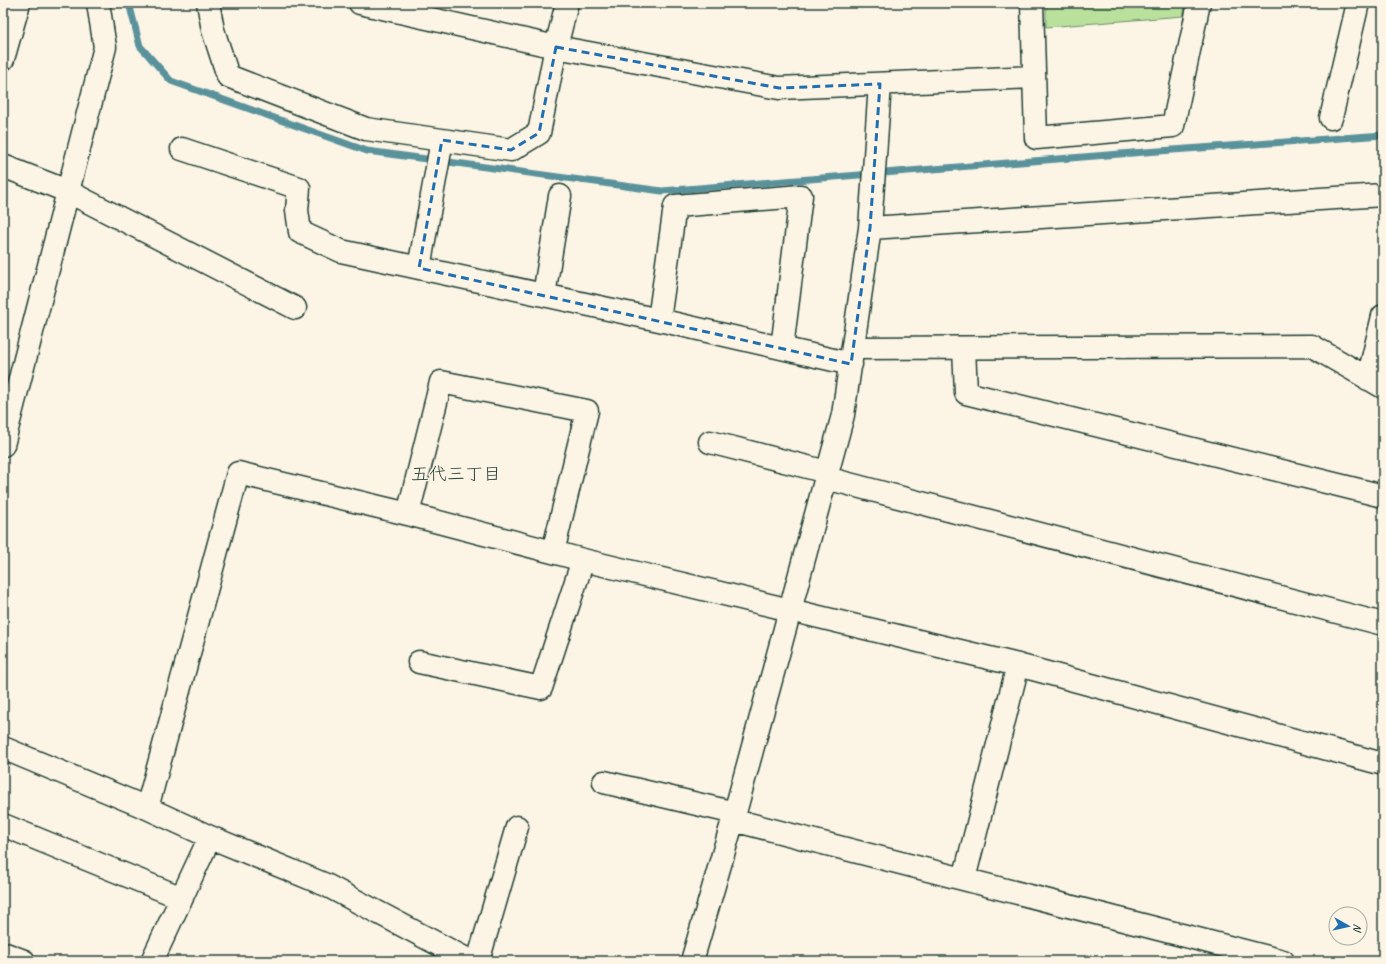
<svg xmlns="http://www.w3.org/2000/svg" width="1386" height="964" font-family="Caveat,'Klee One',sans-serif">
	<rect width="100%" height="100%" fill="#fcf5e5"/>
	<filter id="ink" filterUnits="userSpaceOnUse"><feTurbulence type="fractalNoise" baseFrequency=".025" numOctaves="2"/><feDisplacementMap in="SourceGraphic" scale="8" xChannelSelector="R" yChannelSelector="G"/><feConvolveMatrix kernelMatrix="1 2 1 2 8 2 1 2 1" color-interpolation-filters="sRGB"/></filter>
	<g filter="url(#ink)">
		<path fill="#bae19c" stroke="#6c8f68" d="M1046,3H1186L1183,16L1046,27Z"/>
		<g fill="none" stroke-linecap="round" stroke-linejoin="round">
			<path stroke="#5a929c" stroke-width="7" d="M129,3L140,46L171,81L367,151L662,191L1145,152L1383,135"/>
			<g stroke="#1f3d34" stroke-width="25">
				<path id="minor" d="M208,3L213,30L228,76L366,129L511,150L539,133L556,47L567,3
					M360,3L556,47L779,88L1034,77
					M1032,3L1036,138L1173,126L1199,3
					M3,59L19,3
					M1331,118L1358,3
					M182,149L299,188L297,210L300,232L341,251L659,320L851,364
					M3,166L67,191L295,308
					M870,228L880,84
					M419,268L442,140
					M544,295L560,196
					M659,320L675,206L801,196L782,348
					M853,348L1312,346L1383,387
					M964,348L966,393L1383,496
					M1368,379L1383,316
					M710,442L827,472
					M3,445L105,47L98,3
					M826,478L1383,624
					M408,514L441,382L587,411L553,552
					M419,662L541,688L583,560
					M3,748L147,808L210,837L326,885L470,961
					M604,782L735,813L692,961
					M147,808L238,473L408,514L583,560L1018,665L1383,764
					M3,825L182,898
					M964,879L1018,665
					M3,953L24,961
					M152,961L210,837
					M478,961L517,827
					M1283,961L733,820L843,415L870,228L1383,195"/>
			</g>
			<use href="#minor" stroke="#fcf5e5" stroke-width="22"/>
		</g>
	</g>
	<path fill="none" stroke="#1f6fb2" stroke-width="3" stroke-dasharray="8 5" stroke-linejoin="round" d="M556,47L779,88L880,84L870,228L851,364L419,268L442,140L511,150L539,133Z"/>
	<g text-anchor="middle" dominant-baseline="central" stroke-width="3" stroke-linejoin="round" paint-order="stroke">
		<g font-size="18" fill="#1f3d34" stroke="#fcf5e5">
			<text x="456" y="474">五代三丁目</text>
		</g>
	</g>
	<rect width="1386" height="964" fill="none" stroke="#fcf5e5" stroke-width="16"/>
	<rect x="8" y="8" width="1370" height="948" fill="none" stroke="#1f3d34" stroke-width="1.5" filter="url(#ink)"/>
	<g transform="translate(1348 926) rotate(98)"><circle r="19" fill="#fcf5e5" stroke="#a4ab9e"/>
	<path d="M0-3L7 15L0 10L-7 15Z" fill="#1f6fb2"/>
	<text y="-6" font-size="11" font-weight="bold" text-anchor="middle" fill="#1f3d34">N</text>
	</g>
</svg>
